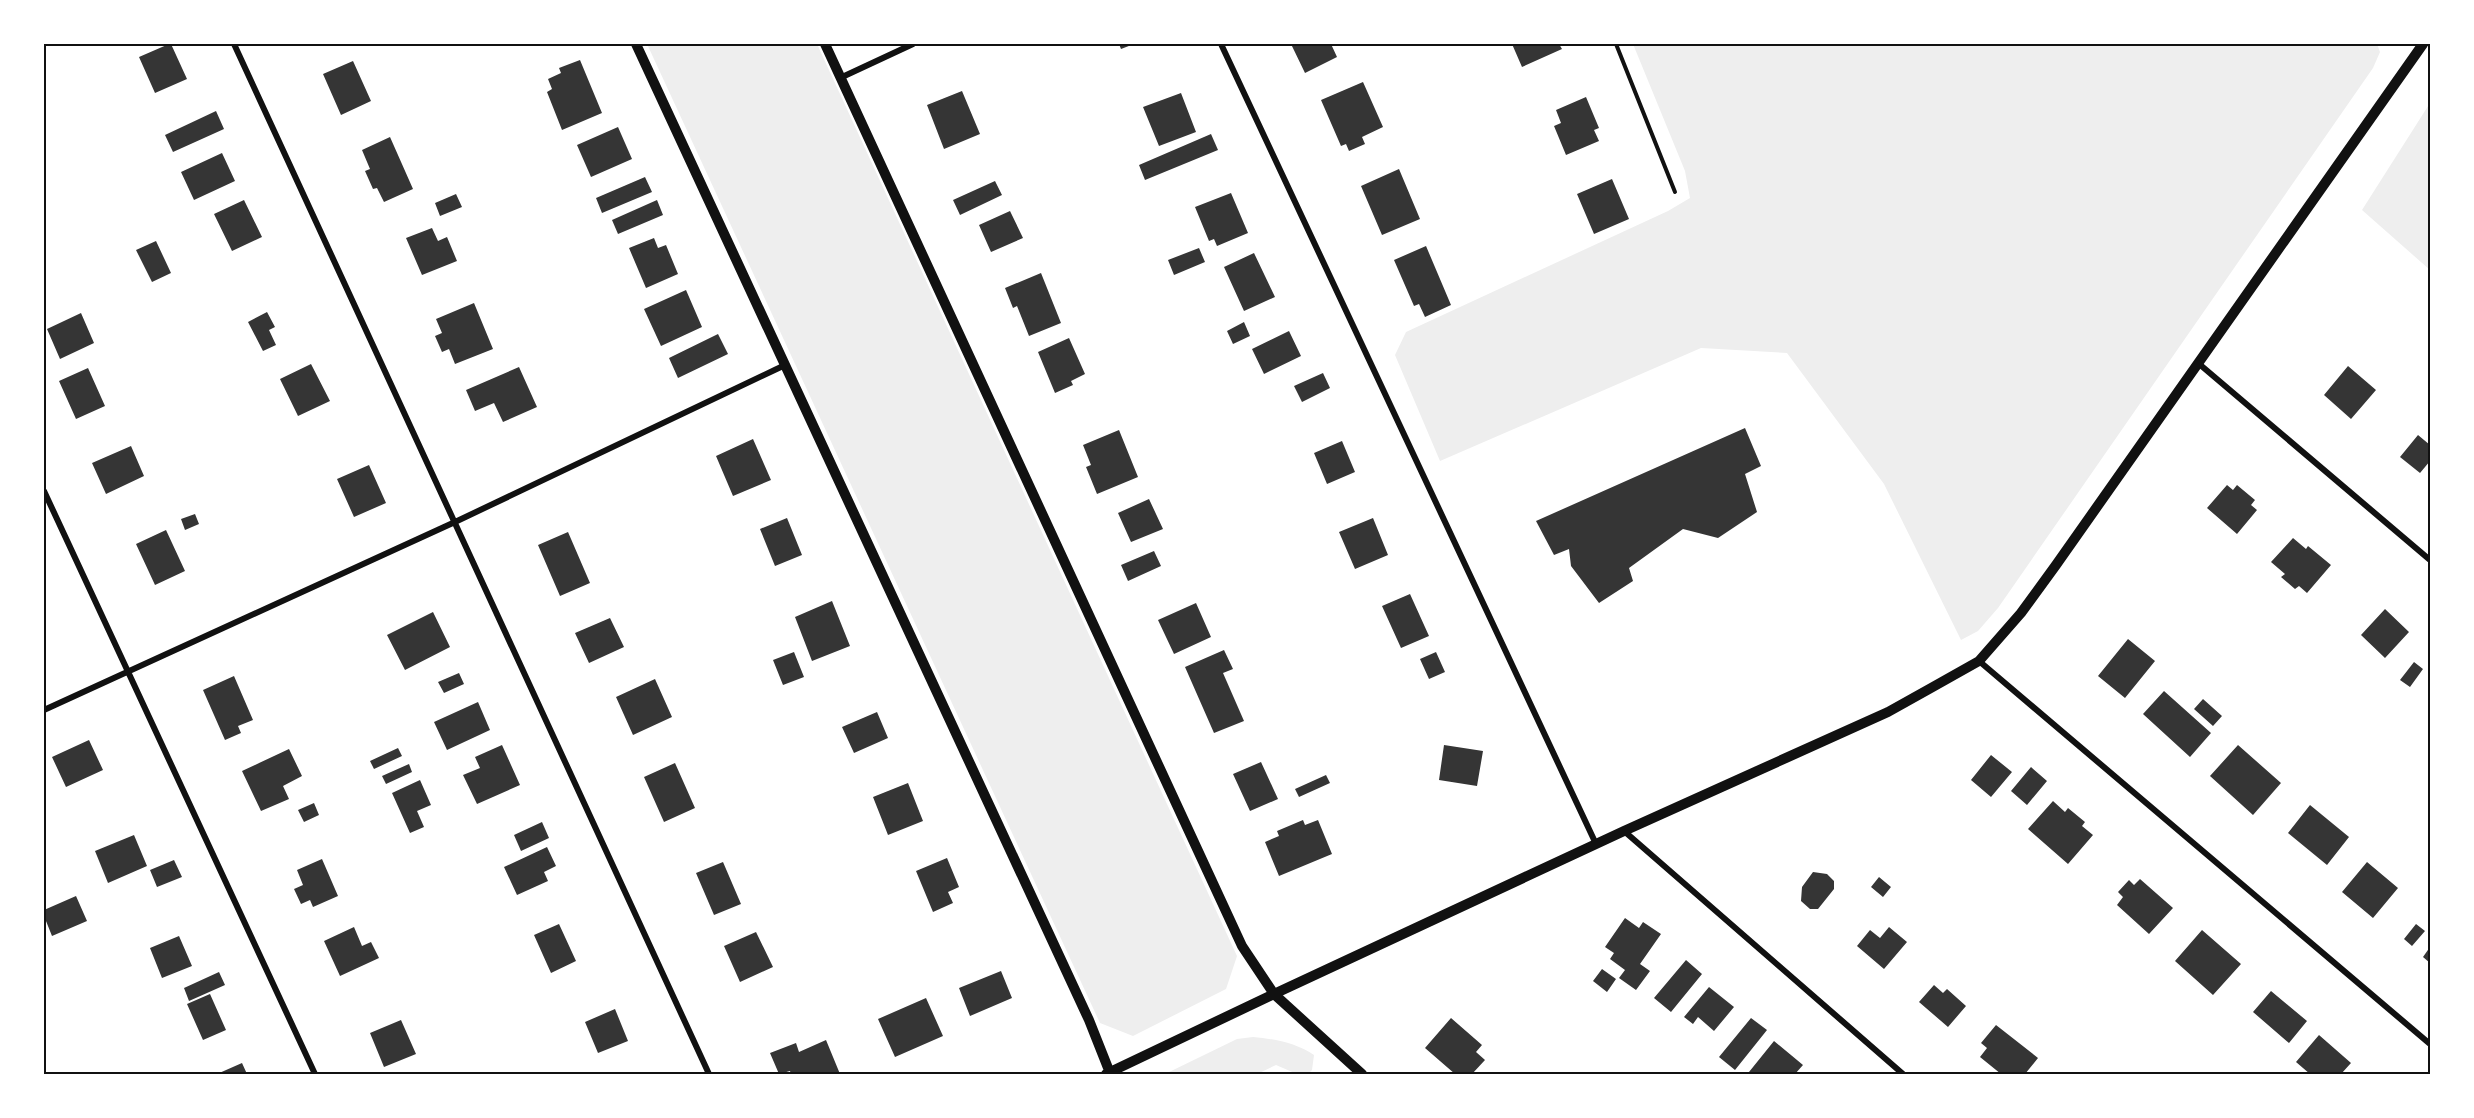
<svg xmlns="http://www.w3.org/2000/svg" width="2474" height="1118" font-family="'Source Sans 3',sans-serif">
	<rect width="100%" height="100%" fill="#fff"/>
	<path fill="#eee" d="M647,44H817L1237,956L1226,989L1133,1036L1100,1023Z
		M1633,44H2377L2380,52L2373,68L1998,608L1978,631L1961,640L1884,484L1787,353L1701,348L1440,461L1395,355L1406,332L1668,211L1690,198L1685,171Z
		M2430,103V270L2362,210Z
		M1253,1037C1275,1039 1296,1043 1314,1055L1312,1070L1308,1074H1297L1276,1065L1257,1074H1165L1237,1039Z"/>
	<path fill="#353535" d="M169,44H171L187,79L155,93L139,57Z
		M1119,44H1134L1121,49Z
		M1291,44H1331L1337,57L1305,73Z
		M1512,44H1559L1562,49L1522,67Z
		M580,60L602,113L562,130L547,92L552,89L548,79L561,73L559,68Z
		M353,61L371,101L341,115L323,74Z
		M1363,82L1383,127L1362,137L1365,144L1349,151L1346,144L1341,146L1321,100Z
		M962,91L980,134L944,149L927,105Z
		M1181,93L1196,132L1159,146L1143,107Z
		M1586,97L1599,128L1594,130L1599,141L1566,155L1554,126L1561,123L1556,110Z
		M216,111L224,129L173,152L165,135Z
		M618,127L632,159L591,177L577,145Z
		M1211,134L1218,150L1145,180L1139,165Z
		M390,137L413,189L384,202L377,188L373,189L365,171L370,169L362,150Z
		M222,153L235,181L194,200L181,172Z
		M1399,169L1420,219L1382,235L1361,186Z
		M645,177L652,192L602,213L596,198Z
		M1612,179L1629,219L1594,234L1577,194Z
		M995,181L1002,195L960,215L953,200Z
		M1231,193L1248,233L1217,246L1214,239L1209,241L1195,207Z
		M456,194L462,207L440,216L435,203Z
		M244,200L262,237L232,251L214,214Z
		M657,200L663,215L618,234L612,220Z
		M1010,211L1023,238L991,252L979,225Z
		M432,228L438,241L447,237L457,261L422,275L406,238Z
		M654,238L658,248L666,245L678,274L646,288L629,248Z
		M156,241L171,273L152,282L136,250Z
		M1426,246L1451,305L1425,317L1419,304L1414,306L1394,260Z
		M1199,248L1205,262L1174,275L1168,260Z
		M1254,253L1275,297L1244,311L1224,267Z
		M1041,273L1061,323L1029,336L1017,306L1013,308L1005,288Z
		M686,290L702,327L661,346L644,309Z
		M474,303L493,349L455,364L449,349L442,352L435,336L442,333L436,319Z
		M267,312L275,327L269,330L276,345L263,351L248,322Z
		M81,313L94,343L60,359L47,329Z
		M1244,322L1250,336L1233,344L1227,331Z
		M1289,331L1301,356L1264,374L1252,349Z
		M718,334L728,354L678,378L669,358Z
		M1069,338L1085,374L1071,381L1073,385L1055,393L1038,352Z
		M311,364L330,401L298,416L280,379Z
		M2348,366L2376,390L2351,419L2324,395Z
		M519,367L537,407L503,422L494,403L475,411L466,390Z
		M88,368L105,406L76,419L59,381Z
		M1323,373L1330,388L1302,402L1294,386Z
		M1745,428L1761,466L1745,474L1757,512L1718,538L1683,529L1629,568L1633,581L1599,603L1571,566L1569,549L1554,555L1536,521Z
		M1119,430L1138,477L1097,494L1086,467L1091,465L1083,445Z
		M2418,435L2430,445V461L2420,473L2400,457Z
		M753,439L771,480L733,496L716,456Z
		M1342,441L1355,472L1327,484L1314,453Z
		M131,446L144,476L106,494L92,463Z
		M369,465L386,503L354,517L337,479Z
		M2227,485L2233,490L2237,485L2255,500L2251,505L2257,510L2237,534L2207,508Z
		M1149,499L1163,529L1131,542L1118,513Z
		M195,514L199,524L185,530L181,519Z
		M787,518L802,555L775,566L760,529Z
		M1373,518L1388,555L1355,569L1339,532Z
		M166,530L185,571L155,585L136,544Z
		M568,532L590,583L560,596L538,545Z
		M2293,538L2306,549L2308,546L2331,565L2307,593L2299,586L2295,589L2281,577L2285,574L2271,562Z
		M1154,551L1161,566L1128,581L1121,565Z
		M1410,594L1429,636L1401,648L1382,606Z
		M832,601L850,646L812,661L795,617Z
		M1196,603L1211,637L1174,654L1158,620Z
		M2385,609L2409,632L2385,658L2361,635Z
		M433,612L450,647L405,670L387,635Z
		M610,618L624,647L589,663L575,633Z
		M2128,639L2155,661L2125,698L2098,676Z
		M1224,650L1233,669L1223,673L1244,721L1214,733L1185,667Z
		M794,652L804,677L783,685L773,660Z
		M1436,652L1445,672L1429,679L1420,659Z
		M2414,662L2423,669L2410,687L2400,680Z
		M459,673L464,684L444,693L438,682Z
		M234,676L253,720L238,726L241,733L225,740L203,690Z
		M655,679L672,717L633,735L616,697Z
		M2164,691L2211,733L2190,757L2143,714Z
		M2203,699L2222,716L2213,726L2194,709Z
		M478,702L490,730L447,750L434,722Z
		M877,712L888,738L854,753L842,727Z
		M89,740L103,770L66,787L52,757Z
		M502,745L520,785L477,804L463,775L480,768L475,757Z
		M1444,745L1483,751L1477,786L1439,780Z
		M2238,745L2281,783L2253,815L2210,776Z
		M398,748L402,756L374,769L370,761Z
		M289,749L302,776L283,786L289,799L261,811L242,771Z
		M1991,755L2012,772L1991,797L1971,780Z
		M1261,762L1278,799L1250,811L1233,774Z
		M675,763L695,808L664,822L644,777Z
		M409,764L412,772L386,784L382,776Z
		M2031,767L2047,781L2027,805L2011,791Z
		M1326,775L1330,783L1299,797L1295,789Z
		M420,780L431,805L417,811L424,827L410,833L392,793Z
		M908,783L923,821L888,835L873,797Z
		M2053,801L2065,812L2068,808L2085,822L2082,826L2093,835L2068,864L2028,829Z
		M314,803L319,815L304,822L298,810Z
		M2310,805L2349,837L2327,865L2288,833Z
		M1303,820L1305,825L1318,820L1332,854L1279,876L1265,842L1279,836L1277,831Z
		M542,822L549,838L521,851L514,835Z
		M134,835L147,866L108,883L95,851Z
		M547,847L556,866L544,872L548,881L517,895L504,867Z
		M947,858L959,887L948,892L953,903L933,912L916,871Z
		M322,859L338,896L313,907L310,900L301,904L294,889L303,885L297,870Z
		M174,860L182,877L157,887L150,870Z
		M723,862L741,904L714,915L696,873Z
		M2367,862L2398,888L2373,918L2342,892Z
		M1813,872L1827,874L1834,881V889L1818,909H1810L1801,901L1802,887Z
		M1879,877L1891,887L1883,897L1871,887Z
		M2140,879L2173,908L2149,934L2117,905L2123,897L2118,892L2129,880L2134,885Z
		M76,896L87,921L52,936L44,916V910Z
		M1625,918L1639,928L1643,922L1661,934L1640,964L1650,971L1636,990L1619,978L1625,970L1610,959L1614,953L1605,947Z
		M559,924L576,961L551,973L534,935Z
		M2416,924L2425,931L2412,946L2404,939Z
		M354,927L362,946L371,942L379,958L340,976L324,941Z
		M1889,927L1907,942L1884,969L1857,946L1870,930L1880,938Z
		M2202,930L2241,964L2213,995L2175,961Z
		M756,932L773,967L740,982L724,946Z
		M179,936L192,966L162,978L150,948Z
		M2430,947V963L2423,957Z
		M1686,960L1702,974L1671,1012L1654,998Z
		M1602,969L1616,979L1607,992L1593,981Z
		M1001,971L1012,998L970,1016L959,988Z
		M219,972L225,985L189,1001L184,988Z
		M1934,985L1943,993L1947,989L1966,1006L1948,1027L1919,1002Z
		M1709,987L1734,1007L1714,1031L1698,1017L1693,1024L1684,1017Z
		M2271,991L2307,1021L2289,1043L2253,1012Z
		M210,994L226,1030L203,1040L187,1004Z
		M926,998L943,1036L895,1057L878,1019Z
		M615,1009L628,1041L598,1053L585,1022Z
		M1451,1018L1482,1045L1476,1052L1485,1060L1472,1074H1455L1425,1048Z
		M1751,1018L1767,1030L1735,1070L1719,1057Z
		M401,1020L416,1054L384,1067L370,1033Z
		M1996,1025L2038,1058L2025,1074H2001L1980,1057L1987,1048L1981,1043Z
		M2319,1035L2351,1063L2341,1074H2310L2296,1062Z
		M826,1040L840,1074H791L790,1071L779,1074L770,1053L796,1043L799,1052Z
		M1774,1041L1803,1065L1795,1074H1752L1749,1072Z
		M242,1063L247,1074H217Z"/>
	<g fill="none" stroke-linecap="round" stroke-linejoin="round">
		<path stroke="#111" stroke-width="4" d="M1616,44L1675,192"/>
		<path stroke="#111" stroke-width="6" d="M234,44L709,1074
			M1221,44L1596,844
			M840,78L913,44
			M2198,363L2430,560
			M44,491L315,1074
			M1979,661L2430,1044
			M44,710L455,522L783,366
			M1624,831L1903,1074"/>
		<path stroke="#111" stroke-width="10" d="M636,44L1089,1020L1110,1073
			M825,44L1242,946L1274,994L1362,1074
			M1106,1074L1274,994L1624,831L1888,712L1931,688L1979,661L2021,613L2056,565L2423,44"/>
	</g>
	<rect width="2474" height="1118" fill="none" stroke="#ffffff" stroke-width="90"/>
	<rect x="45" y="45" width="2384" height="1028" fill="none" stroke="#111" stroke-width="2"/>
</svg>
